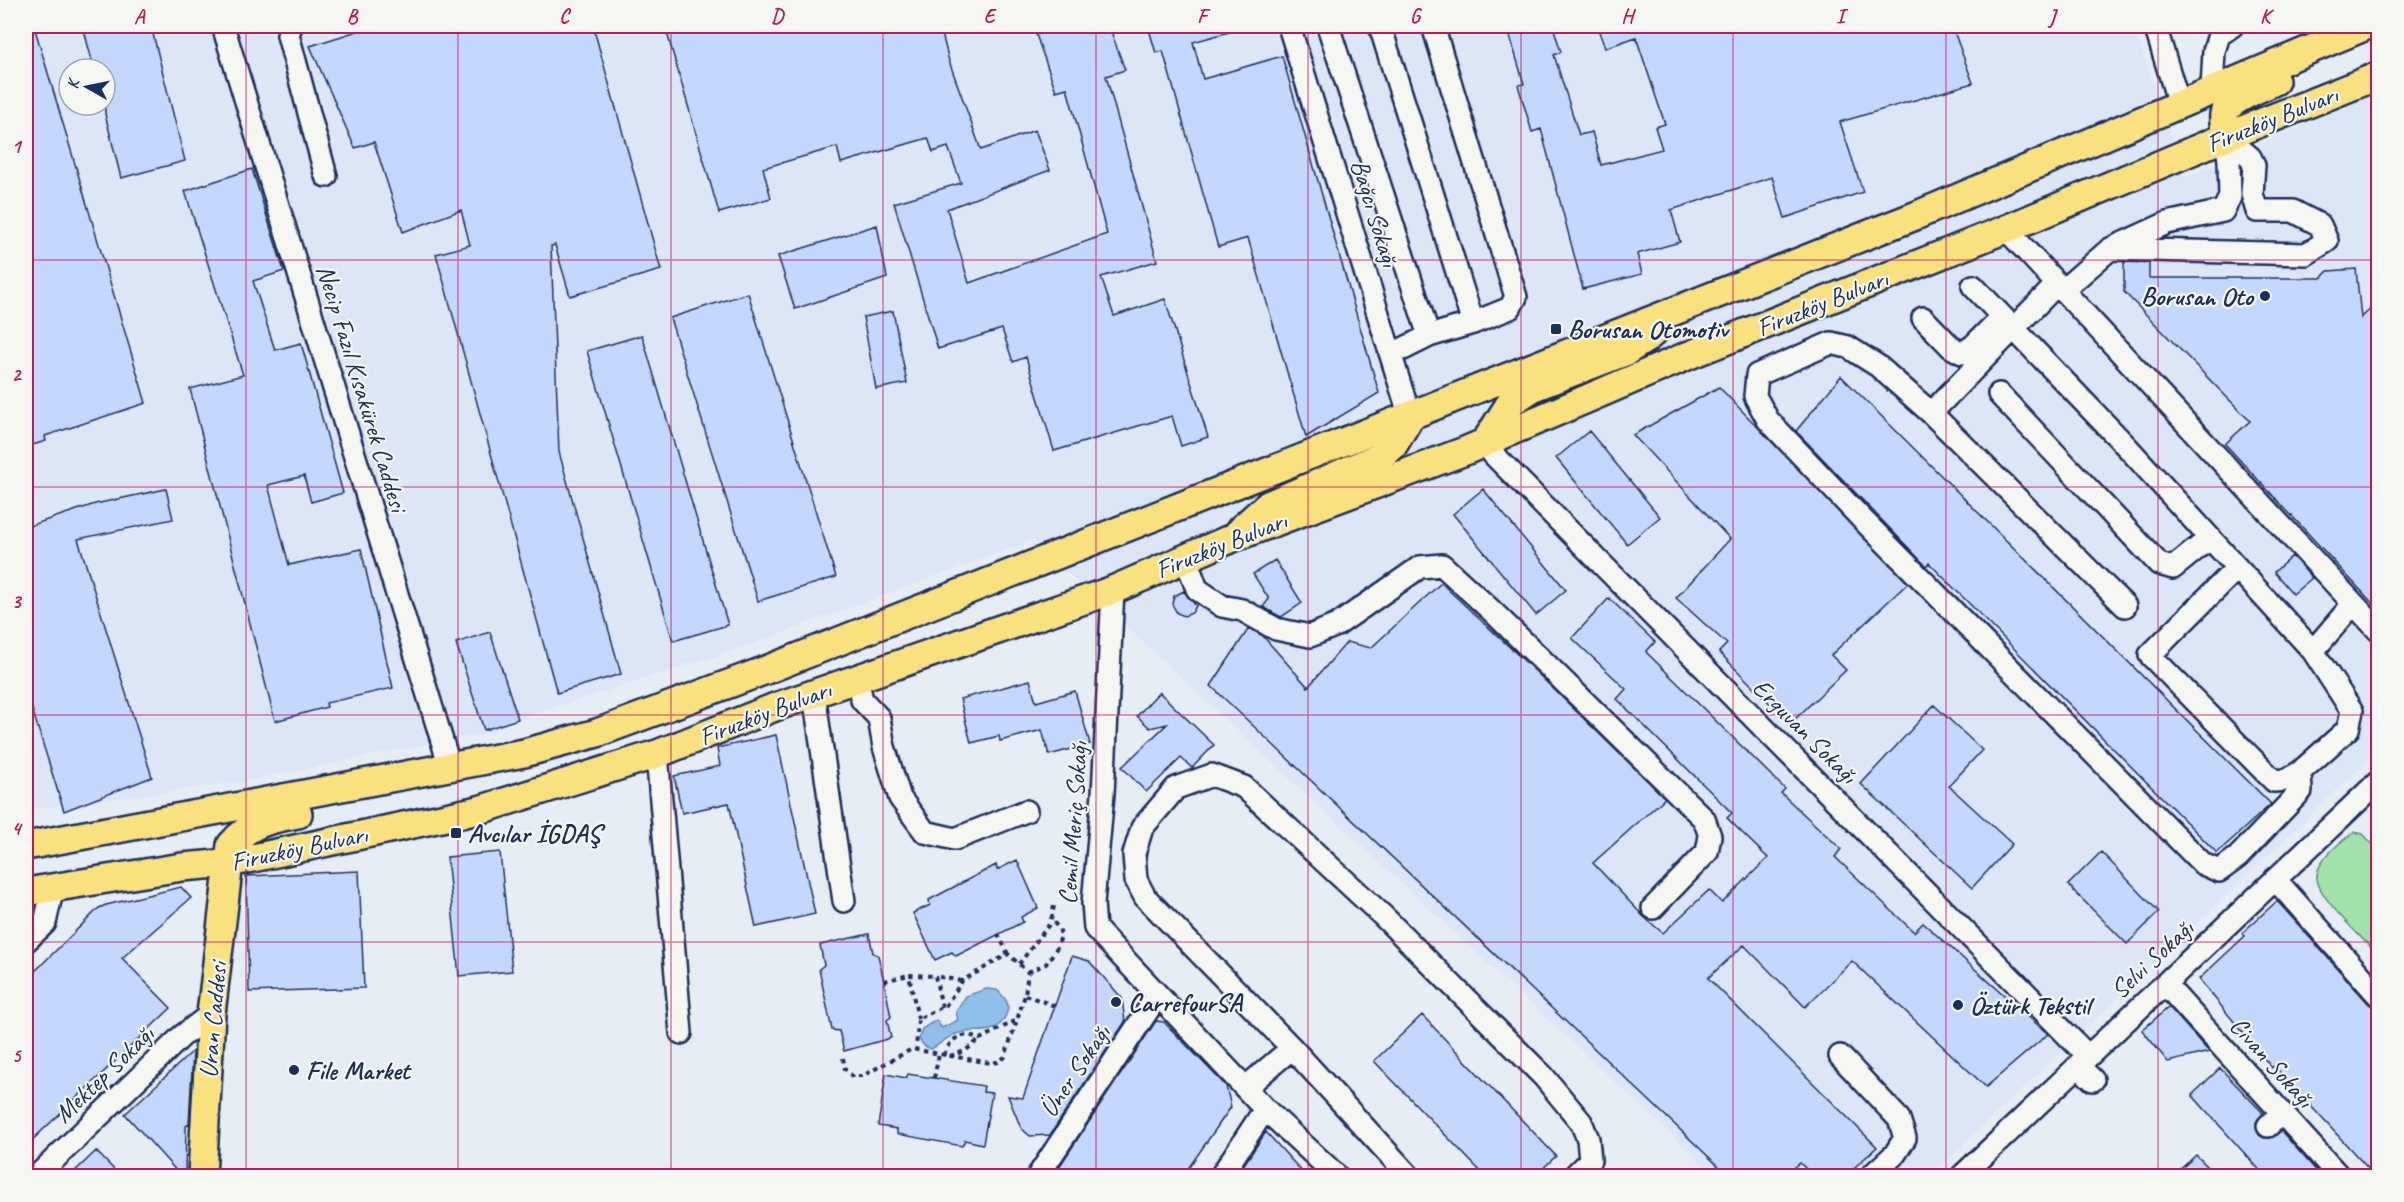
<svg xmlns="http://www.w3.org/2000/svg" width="2404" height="1202" font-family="Caveat,sans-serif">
	<rect width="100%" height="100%" fill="#e7edf5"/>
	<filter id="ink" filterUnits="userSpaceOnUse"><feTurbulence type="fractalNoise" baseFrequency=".0167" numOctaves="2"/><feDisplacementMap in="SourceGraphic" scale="12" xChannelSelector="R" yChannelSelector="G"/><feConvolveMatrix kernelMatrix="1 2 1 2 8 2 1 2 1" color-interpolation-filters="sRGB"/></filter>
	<g filter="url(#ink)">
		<path fill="#dce6f7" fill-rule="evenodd" d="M26,26H2134L2185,177L2378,92V751L1930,1176H1716L1033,540L744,647L518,719L490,732L239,782L26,810ZM69,69H105V105H69Z"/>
		<path fill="#a3e2aa" stroke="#5f8884" stroke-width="1.5" d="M2354,832L2363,834L2378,850V960L2374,951C2360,935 2318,898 2317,878C2316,860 2342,841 2354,832Z"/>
		<path fill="#8fbfea" stroke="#6185b2" stroke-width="1.5" d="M986,989L997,990C1005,998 1011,1003 1006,1015C996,1039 975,1027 956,1034C946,1037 940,1045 931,1049L924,1046L919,1039L922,1029L936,1020L942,1028L958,1020L956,1012L966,996Z"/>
		<path fill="#c4d7fd" stroke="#1b2f5e" stroke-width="1.5" d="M26,26H34L146,403L45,436L46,441L26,447Z
			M83,26H151L185,161L121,178L105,114V69H94Z
			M373,26H593L661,270L570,296L555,245L551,246L559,452L621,674L557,693L436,254L470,245L461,210L403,232L374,142L355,148L310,46Z
			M665,26H940L949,61L981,150L1035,130L1050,170L947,209L969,283L1107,234L1067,88L1056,91L1033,26H1109L1125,70L1106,76L1157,261L1101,277L1114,316L1165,299L1208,437L1181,446L1172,416L1054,451L1026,357L1013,362L1002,329L938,349L894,203L961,183L948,147L933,152L928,138L841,163L837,147L763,168L771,198L719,213Z
			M1148,26H1232L1233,31L1193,42L1203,79L1282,56L1379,393L1306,437L1248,238L1218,247L1163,51L1156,53Z
			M1507,26H1553L1561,52L1554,55L1579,135L1592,132L1601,165L1662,149L1655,127L1665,124L1636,37L1605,48L1597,26H1952L1973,83L1840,122L1863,192L1785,218L1772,177L1671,210L1680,242L1637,254L1642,274L1583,289L1541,129L1532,132L1518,85L1524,84Z
			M252,169L284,271L253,281L275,350L301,343L343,493L311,502L304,476L268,485L289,565L361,549L393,688L326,703L327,707L275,721L190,389L243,375L185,191Z
			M877,225L887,278L795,309L778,256Z
			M2124,262L2149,263V278H2321L2328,271L2356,269L2361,318L2379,301V610L2225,444L2250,421L2124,292Z
			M748,293L836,577L758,601L670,318Z
			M893,311L907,383L876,389L863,317Z
			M642,335L728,625L673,641L587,351Z
			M1841,376L2271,804L2217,853L1929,563L1926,566L1796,431Z
			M1719,387L1908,583L1831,655L1846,670L1790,724L1719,652L1727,644L1676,598L1730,539L1633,435Z
			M1589,431L1660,517L1627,544L1556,458Z
			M166,489L173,519L78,539L152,777L64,811L26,690V527L95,504Z
			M1483,489L1566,590L1536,615L1453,514Z
			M2292,556L2312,578L2293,594L2274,572Z
			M1275,560L1302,603L1281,617L1263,607L1269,599L1253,574Z
			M1441,583L1533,669L1665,798L1593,863L1644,917L1663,933L1709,890L1722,903L1768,858L1727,818L1732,813L1617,699L1626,689L1572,638L1609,598L1655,642L1646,652L1785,789L1781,793L1841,849L1835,857L1914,932L1923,923L2048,1034L1986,1087L1852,961L1805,1007L1744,945L1708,978L1877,1147L1845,1176H1813L1800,1163L1784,1176H1729L1211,686L1249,628L1263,636L1308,687L1347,642L1371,648Z
			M1184,591L1196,606L1192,613L1184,616L1177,613L1172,604L1174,596Z
			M490,632L518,719L484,730L456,643Z
			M1030,680L1036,702L1075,691L1090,744L1049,755L1042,730L1000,741L999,736L971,743L960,699Z
			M1159,692L1214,745L1192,768L1181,758L1146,792L1122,767L1167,724L1150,728L1137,716Z
			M1934,705L1982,750L1949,786L2012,844L1972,888L1861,784Z
			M776,735L815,914L756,927L729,803L682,813L674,776L720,766L717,748Z
			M500,852L512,971L459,976L447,857Z
			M2101,852L2159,912L2127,944L2068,885Z
			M1017,860L1038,908L1021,917L1023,922L956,956L952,952L935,960L913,913L930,905L929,900L996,865L997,870Z
			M359,871L364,988L249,992L246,876Z
			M181,887L191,898L122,958L171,1008L26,1146V980L99,908L106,905Z
			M2277,901L2368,1003L2379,1011V1176H2375L2274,1066L2272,1068L2199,979L2245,936L2242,933Z
			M869,934L873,953L878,955L884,981L891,1017L887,1020L891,1038L844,1051L839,1031L832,1030L819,969L824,965L820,945Z
			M1072,956L1089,961L1122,998L1125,1022L1050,1135L1030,1136L1021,1128L1008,1096L1023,1098Z
			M2169,1007L2209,1052L2168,1062L2142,1030Z
			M1422,1015L1556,1156L1535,1176H1485L1374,1061Z
			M1156,1021L1164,1022L1226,1086L1231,1107L1183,1176H1053Z
			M193,1051L189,1124L186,1126L185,1176H181L125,1114Z
			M2220,1068L2263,1113L2256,1123L2259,1135L2264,1138H2271L2281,1131L2321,1176H2265L2192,1095Z
			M886,1074L906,1078L908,1074L984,1086L983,1092L992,1093L983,1144L965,1140L962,1146L897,1134V1129L878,1126Z
			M1266,1132L1306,1176H1236Z
			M96,1151L120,1176H70Z
			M2196,1155L2217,1176H2173Z"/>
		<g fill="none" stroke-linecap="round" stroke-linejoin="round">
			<g stroke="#1b2f5e" stroke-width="26">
				<path id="minor" d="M223,26L450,767
					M291,26L288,35L326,176
					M1289,26L1410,417
					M1328,26L1429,336
					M1380,26L1473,323
					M2155,26L2179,104
					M2212,89L2214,51L2219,35L2232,26
					M2006,229L2378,630
					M2110,249L2306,254L2327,241L2320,225L2293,211H2257L2252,194L2254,165L2250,157L2226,137
					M1973,286L2129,449L2313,651
					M2063,290L2110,249L2167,223L2223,211L2230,197L2229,161L2226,137
					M1923,318L1951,347L1962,353L1973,346L2002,317
					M1390,353L1403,349L1429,336L1473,323L1510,308L1516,297L1433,26
					M1999,394L2159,564L2173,568L2210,538
					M1931,413L2057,284
					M1486,441L1493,454L2088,1056
					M1186,559L1197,589L1222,606L1242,610L1276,629L1310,636L1337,625L1420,567L1442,565L1493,612L1704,819L1710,836L1707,852L1653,908
					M2237,568L2150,655L2274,781L2286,780L2300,772L2348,729L2352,711L2313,651L2353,604
					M1113,590L1103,794L1093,903L1095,928L1265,1109L1337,1176
					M2125,606L1931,413L1878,366L1848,347L1831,343L1757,375L1755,396L1768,420L1861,518L2203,864L2219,871L2238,857L2301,791L2300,772
					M857,678L862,700L879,718L884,747L900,798L925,832L955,839L1026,811
					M814,694L844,901
					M657,754L681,1033
					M2275,879L2378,995
					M26,941L45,923L53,887
					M2165,984L2339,1176
					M1840,1056L1899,1119L1905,1138L1895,1154L1871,1176
					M2078,1066L2093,1080
					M1245,1088L1292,1048
					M2268,1126L2281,1113
					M37,1176L182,1036L211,1014
					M1038,1176L1158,995
					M1221,1176L1265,1109
					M1409,1176L1292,1048L1145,897L1136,880L1134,854L1142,828L1176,788L1212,775L1244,787L1383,916L1544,1077L1581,1122L1588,1139L1590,1160L1574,1176
					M1962,1176L2378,782"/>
			</g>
			<g stroke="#1b2f5e" stroke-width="32">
				<path id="major" d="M2226,137C2225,130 2223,121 2224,114C2228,100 2263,87 2275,81
					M1486,441L1511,402L1534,387L1625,352L1647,338L1659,327
					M1240,530L1268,505L1379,457L1393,446L1410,417
					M26,846L524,753L597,733L766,670L1915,216L2366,26
					M26,892L182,867L229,863L479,810L657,754L775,707L1113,590L1230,539L1465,451L1687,356L2006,229L2230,135L2378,76
					M202,1176L211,1014L231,845C249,823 271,819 298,814"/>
			</g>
			<path stroke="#1b2f5e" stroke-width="4" stroke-dasharray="4.5 4.5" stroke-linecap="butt" d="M998,934L1008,954
				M1019,964L1051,922
				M1028,972L1046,964L1058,946L1061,935L1059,928L1051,920L1054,906
				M884,981L909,975
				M1025,995L1055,1006
				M942,1007L935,976L962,981
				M918,1019L909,975L935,976
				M944,1055C951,1037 963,1031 980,1039L1015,1021
				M950,1056L965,1051L980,1039
				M843,1058L845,1069L852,1076H862L912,1049L990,1063L998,1062L1005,1057L1025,995L1028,972L1008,954L962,981L946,1005L918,1019L916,1050
				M934,1078L939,1054"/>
			<use href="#minor" stroke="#f6f6f2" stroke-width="21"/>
			<use href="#major" stroke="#fae180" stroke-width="27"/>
		</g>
	</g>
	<path fill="none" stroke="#c2185b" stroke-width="1.5" stroke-opacity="0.55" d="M246,26V1176M458,26V1176M671,26V1176M883,26V1176M1096,26V1176M1308,26V1176M1521,26V1176M1733,26V1176M1946,26V1176M2158,26V1176M26,260H2378M26,487H2378M26,715H2378M26,942H2378"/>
	<g fill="#1b2f5e" stroke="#f6f6f2" stroke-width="2">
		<circle cx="2265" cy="296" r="6"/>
		<rect x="1550" y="323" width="12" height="12" rx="3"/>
		<rect x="450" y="827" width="12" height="12" rx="3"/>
		<circle cx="1116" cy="1002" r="6"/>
		<circle cx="1958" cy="1005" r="6"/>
		<circle cx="294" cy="1070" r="6"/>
	</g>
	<g text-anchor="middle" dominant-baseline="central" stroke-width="4.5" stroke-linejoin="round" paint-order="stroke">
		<g font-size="26" fill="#1b2f5e" stroke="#f6f6f2">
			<text transform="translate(2272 119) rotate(-22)">Firuzköy Bulvarı</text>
			<text transform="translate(1375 213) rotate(73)">Bağcı Sokağı</text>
			<text transform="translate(1822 303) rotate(-22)">Firuzköy Bulvarı</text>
			<text transform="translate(362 388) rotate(73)">Necip Fazıl Kısakürek Caddesi</text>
			<text transform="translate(1221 545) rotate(-22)">Firuzköy Bulvarı</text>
			<text transform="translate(765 713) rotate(-21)">Firuzköy Bulvarı</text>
			<text transform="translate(1805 731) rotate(45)">Erguvan Sokağı</text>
			<text transform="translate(1073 823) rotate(-86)">Cemil Meriç Sokağı</text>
			<text transform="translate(299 848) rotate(-12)">Firuzköy Bulvarı</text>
			<text transform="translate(2152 959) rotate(-43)">Selvi Sokağı</text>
			<text transform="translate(213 1020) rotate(-85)">Uran Caddesi</text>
			<text transform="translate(2272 1062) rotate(48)">Civan Sokağı</text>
			<text transform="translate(1075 1071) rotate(-56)">Üner Sokağı</text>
			<text transform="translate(104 1074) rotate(-44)">Mektep Sokağı</text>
		</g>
		<g font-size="26" font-weight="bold" fill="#1b2f5e" stroke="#f6f6f2" text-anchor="start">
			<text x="2253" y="296" text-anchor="end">Borusan Oto</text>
			<text x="1568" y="329">Borusan Otomotiv</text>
			<text x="468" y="833">Avcılar İGDAŞ</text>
			<text x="1128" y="1002">CarrefourSA</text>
			<text x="1970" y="1005">Öztürk Tekstil</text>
			<text x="306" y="1070">File Market</text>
		</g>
	</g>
	<rect width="2404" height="1202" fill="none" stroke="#f6f6f2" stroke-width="66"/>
	<g transform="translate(87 87) rotate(279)"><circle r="28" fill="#f6f6f2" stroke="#9ea6b7" stroke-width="1.5"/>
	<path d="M0-4.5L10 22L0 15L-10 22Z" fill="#1b2f5e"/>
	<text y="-9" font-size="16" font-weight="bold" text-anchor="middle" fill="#1b2f5e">K</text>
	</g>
	<rect x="33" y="33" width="2338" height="1136" fill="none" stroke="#c2185b" stroke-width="2"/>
	<g font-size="20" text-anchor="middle" font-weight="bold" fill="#c2185b">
		<text x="139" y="23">A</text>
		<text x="352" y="23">B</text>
		<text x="564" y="23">C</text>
		<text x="777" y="23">D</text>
		<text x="989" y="23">E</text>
		<text x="1202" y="23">F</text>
		<text x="1415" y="23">G</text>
		<text x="1627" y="23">H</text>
		<text x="1840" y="23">I</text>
		<text x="2052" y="23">J</text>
		<text x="2265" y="23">K</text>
		<text x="16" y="153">1</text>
		<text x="16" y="381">2</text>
		<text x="16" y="608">3</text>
		<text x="16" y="835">4</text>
		<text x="16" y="1062">5</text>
	</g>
</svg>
